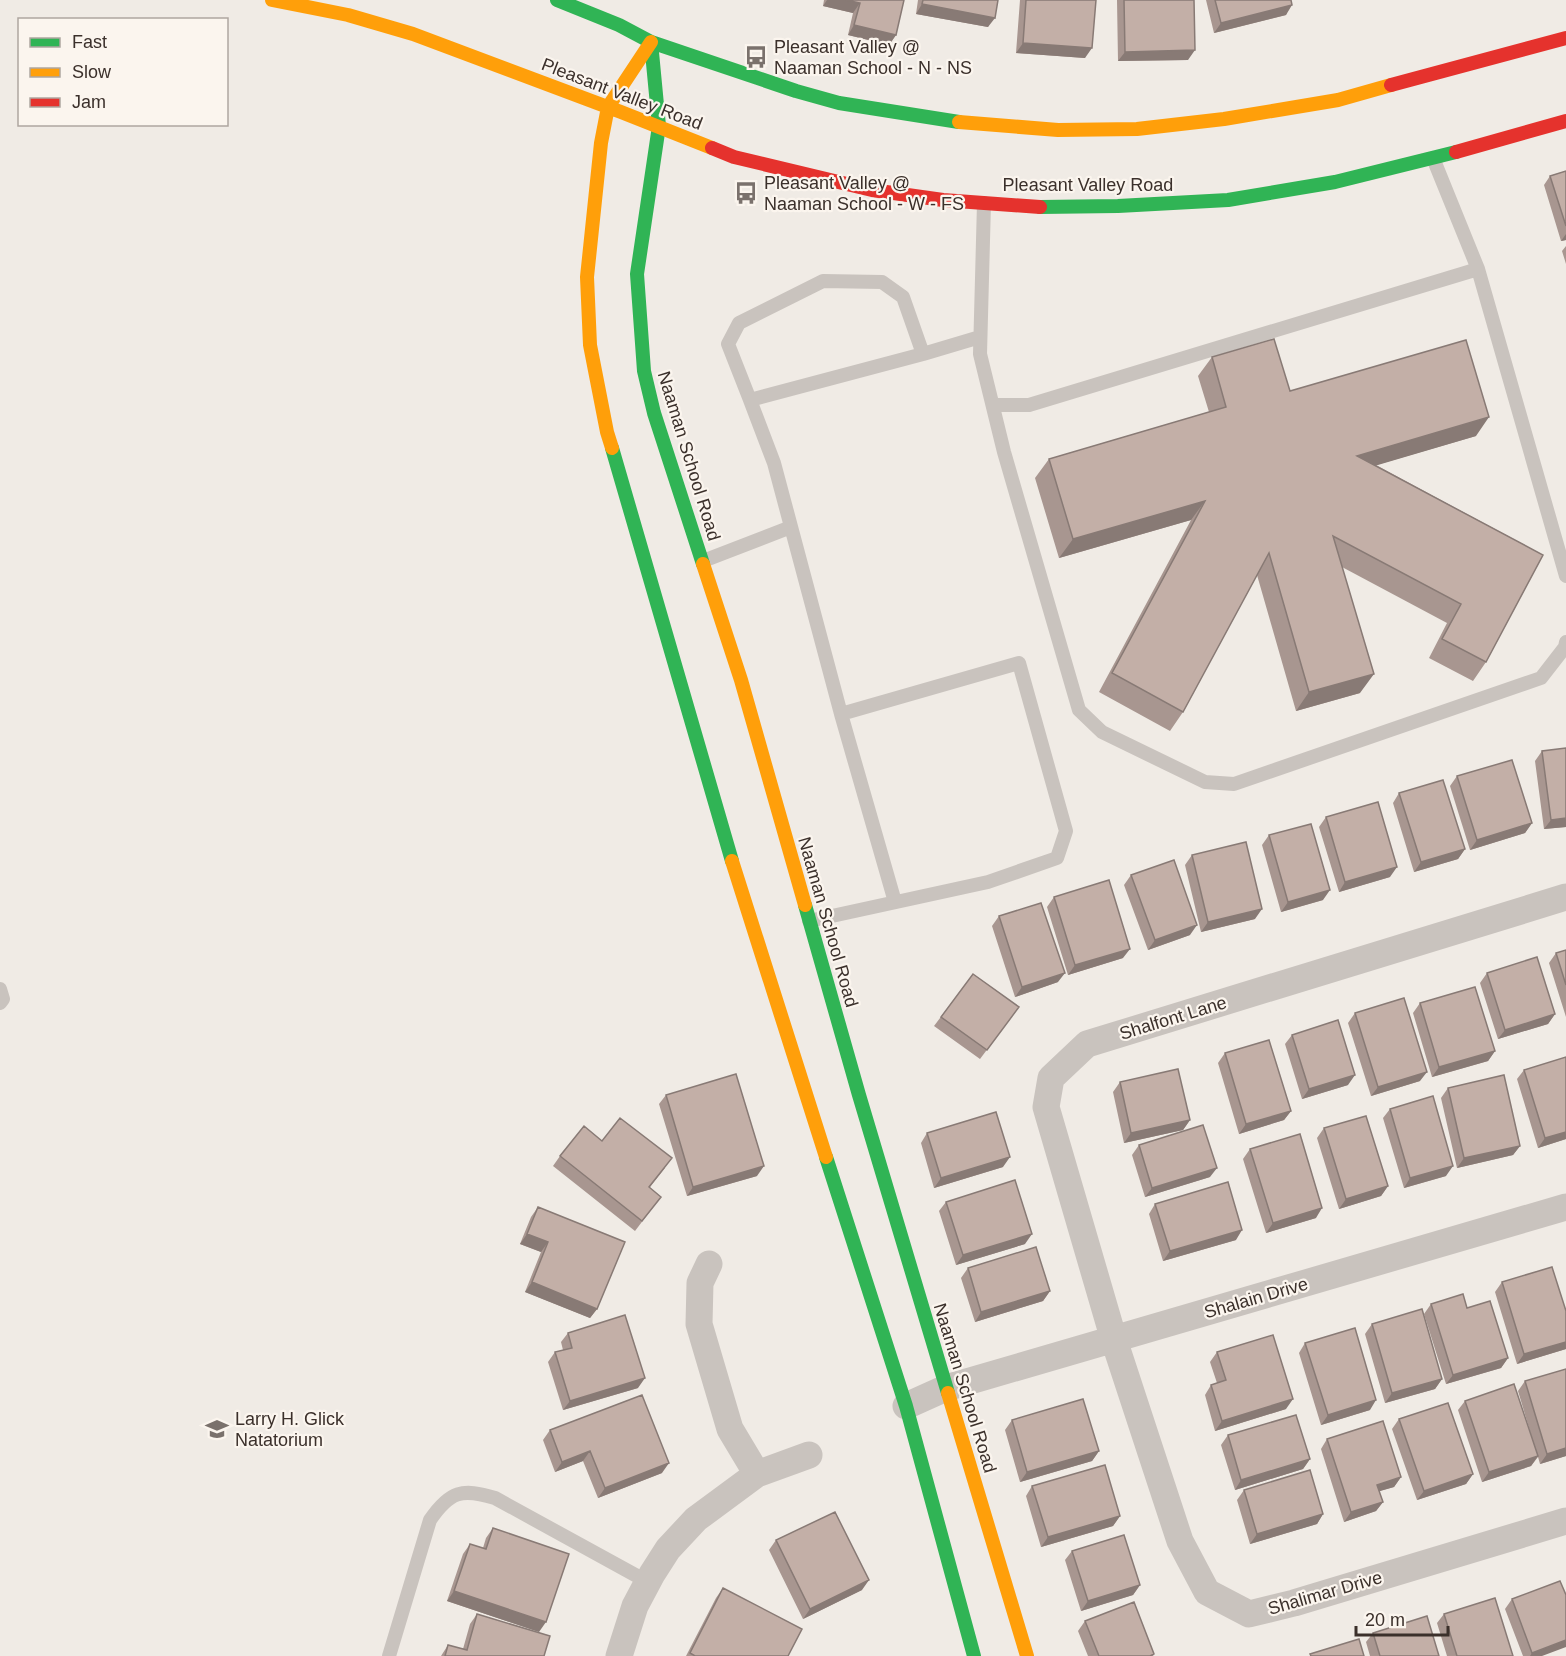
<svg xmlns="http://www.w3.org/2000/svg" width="1566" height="1656" font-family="Helvetica,sans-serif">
	<rect width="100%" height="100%" fill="#f0ebe5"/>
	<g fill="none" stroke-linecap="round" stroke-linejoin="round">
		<path stroke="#c9c3be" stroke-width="14" d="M1433,158L1478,269L1566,576
			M984,203L980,354L1004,452L1079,710L1102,732L1205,782L1234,784L1541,678L1565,647L1566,642
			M750,400L728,344L739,323L823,281L882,282L903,297L923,354
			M993,405H1029L1478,269
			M703,561L791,527
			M841,714L895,902
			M809,921L988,882L1057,858L1066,831L1019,663L841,714L774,463L750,400L923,354L980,337
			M0,989L3,999L0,1003
			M389,1656L430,1520C450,1491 462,1488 495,1498L648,1582"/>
		<path stroke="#c9c3be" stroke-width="27" d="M1566,897L1087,1044L1051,1078L1046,1107L1114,1340L1180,1541L1207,1592L1249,1614L1294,1603L1566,1521
			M709,1264L700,1283L699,1324L730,1429L757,1474
			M906,1406L946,1388L1566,1207
			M619,1656L635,1606L652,1574L668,1549L696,1519L757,1474L809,1455"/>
		<path stroke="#30b455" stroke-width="14" d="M557,0L619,25L651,42L796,91L839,103L959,122
			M651,42L659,126L637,274L644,371L654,413L703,564
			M1040,207L1118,206L1228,200L1335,182L1456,152
			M612,448L732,861
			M805,905L859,1095L948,1393
			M826,1157L906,1406L974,1656"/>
		<path stroke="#ff9f0a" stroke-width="14" d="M272,0L348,15L413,34L621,112L712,148
			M959,122L1058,130L1137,129L1224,119L1338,100L1391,85
			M612,448L607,432L590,345L587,277L601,143L608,107L651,42
			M703,564L741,680L805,905
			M732,861L826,1157
			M948,1393L1027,1656"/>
		<path stroke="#e5322d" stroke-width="14" d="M1391,85L1566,38
			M712,148L734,157L872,190L943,200L1040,207
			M1456,152L1566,121"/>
	</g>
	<path fill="#a89690" d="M824,0H904L896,35L889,45L848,35L853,13L823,6Z
		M918,0H998L988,27L916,14Z
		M1020,0H1096L1085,58L1016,53Z
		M1117,0H1194L1188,60L1118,61Z
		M1206,0H1291L1286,15L1214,33Z
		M1566,171V240L1561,241L1544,185L1550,176Z
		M1566,246V264L1562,251Z
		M1212,357L1290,391L1476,436L1376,465L1543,555L1486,662L1473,681L1429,658L1447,623L1342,567L1360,693L1296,711L1257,575L1183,712L1170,731L1099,692L1191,520L1059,558L1035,478L1049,459L1209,412L1198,376Z
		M1542,751L1566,827L1544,829L1535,761Z
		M1457,776L1532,823L1525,833L1470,850L1450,786Z
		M1399,793L1465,849L1458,859L1414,872L1393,803Z
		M1326,817L1390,877L1339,892L1319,827Z
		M1269,835L1323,900L1281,912L1262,845Z
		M1192,855L1255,919L1201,932L1185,865Z
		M1131,875L1190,935L1148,950L1124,885Z
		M1054,897L1123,958L1068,975L1047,907Z
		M999,916L1058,982L1015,997L992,926Z
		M1566,950V1017L1549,963L1556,953Z
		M1487,973L1555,1014L1548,1024L1498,1039L1480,983Z
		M973,974L1019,1007L980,1059L934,1026Z
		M1420,1003L1495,1051L1488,1061L1432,1077L1413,1013Z
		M1355,1013L1420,1081L1371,1096L1348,1023Z
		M1292,1035L1348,1085L1302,1099L1285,1044Z
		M1225,1053L1291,1111L1284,1120L1239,1134L1218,1063Z
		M1524,1070L1566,1139L1538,1148L1517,1079Z
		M1120,1082L1190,1120L1183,1130L1124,1143L1113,1092Z
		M1448,1088L1520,1146L1513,1155L1457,1168L1441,1098Z
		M666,1095L757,1176L687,1196L659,1104Z
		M1390,1109L1446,1176L1404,1188L1383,1118Z
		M1324,1128L1388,1186L1381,1196L1339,1209L1317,1138Z
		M927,1133L1003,1167L934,1188L921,1143Z
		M602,1141L665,1168L650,1187L654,1206L635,1231L553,1166L560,1156Z
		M1139,1145L1210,1177L1145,1197L1132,1155Z
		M1250,1149L1316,1218L1266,1233L1243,1159Z
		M946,1202L1025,1244L956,1265L939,1211Z
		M1155,1204L1236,1240L1163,1261L1149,1214Z
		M538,1207L597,1309L590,1318L525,1292L541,1252L520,1244L531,1217Z
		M968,1268L1050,1291L1043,1301L975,1322L961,1278Z
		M1502,1282L1566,1311V1349L1517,1364L1495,1292Z
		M1431,1304L1508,1358L1501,1368L1446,1384L1424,1314Z
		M1372,1324L1442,1379L1435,1389L1385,1403L1365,1334Z
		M568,1333L638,1388L563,1410L548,1362L555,1352L563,1350L561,1342Z
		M1305,1343L1370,1410L1321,1425L1299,1353Z
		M1217,1352L1286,1409L1215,1431L1205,1395L1211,1385L1217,1383L1210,1362Z
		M1525,1381L1566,1456L1540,1464L1538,1457L1531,1466L1482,1482L1458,1410L1465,1401L1532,1438L1518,1391Z
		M1399,1419L1473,1474L1466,1484L1417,1500L1392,1429Z
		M1012,1420L1099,1451L1092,1461L1020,1482L1005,1430Z
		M550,1430L662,1473L598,1498L583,1461L555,1472L543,1440Z
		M1228,1435L1310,1459L1303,1469L1235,1490L1221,1445Z
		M1327,1439L1401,1477L1394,1487L1379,1491L1383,1502L1376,1511L1344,1522L1321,1449Z
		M1032,1486L1120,1516L1113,1526L1041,1547L1026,1496Z
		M1244,1490L1323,1514L1317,1524L1250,1544L1237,1500Z
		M493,1528L539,1632L447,1601L463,1554L470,1544L483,1548L486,1538Z
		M776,1540L862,1590L803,1619L769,1550Z
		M1072,1551L1140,1585L1133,1595L1081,1611L1065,1560Z
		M723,1588L788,1656H686L716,1598Z
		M1512,1599L1542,1656H1523L1505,1609Z
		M477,1614L544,1656H441L448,1645L463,1649L470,1624Z
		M1444,1614L1513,1656H1447L1437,1623Z
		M1085,1621L1154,1654L1153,1656H1088L1078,1631Z
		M1373,1633L1439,1656H1370L1366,1642Z"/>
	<path fill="#887a75" d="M827,0H846L860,3L853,13L823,6Z
		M922,4L995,18L988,27L916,14Z
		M1292,5L1286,15L1214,33L1221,23Z
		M854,25L896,35L889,45L848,35Z
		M1023,43L1092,48L1085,58L1016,53Z
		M1195,50L1188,60L1118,61L1125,52Z
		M1566,234V240L1561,241Z
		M1489,417L1476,436L1344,475L1357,456Z
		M1205,501L1191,520L1059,558L1073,539Z
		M1374,674L1360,693L1296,711L1309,692Z
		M1566,818V827L1544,829L1551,820Z
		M1532,823L1525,833L1470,850L1477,840Z
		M1465,849L1458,859L1414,872L1421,862Z
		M1397,867L1390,877L1339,892L1345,882Z
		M1330,890L1323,900L1281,912L1288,902Z
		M1262,909L1255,919L1201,932L1208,922Z
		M1197,925L1190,935L1148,950L1155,940Z
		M1130,949L1123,958L1068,975L1075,965Z
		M1065,973L1058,982L1015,997L1022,987Z
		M1555,1014L1548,1024L1498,1039L1505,1030Z
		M1495,1051L1488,1061L1432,1077L1439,1067Z
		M1427,1072L1420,1081L1371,1096L1378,1087Z
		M1355,1075L1348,1085L1302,1099L1309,1089Z
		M1291,1111L1284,1120L1239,1134L1246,1124Z
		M1190,1120L1183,1130L1124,1143L1131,1133Z
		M1566,1132V1139L1538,1148L1545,1138Z
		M1520,1146L1513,1155L1457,1168L1464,1158Z
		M1010,1157L1003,1167L934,1188L941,1178Z
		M764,1166L757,1176L687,1196L693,1187Z
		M1453,1166L1446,1176L1404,1188L1410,1178Z
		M1217,1168L1210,1177L1145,1197L1152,1188Z
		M1388,1186L1381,1196L1339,1209L1346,1199Z
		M1322,1208L1316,1218L1266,1233L1273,1223Z
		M1242,1230L1236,1240L1163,1261L1170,1251Z
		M527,1234L548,1242L541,1252L520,1244Z
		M1032,1234L1025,1244L956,1265L963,1255Z
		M532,1282L597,1309L590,1318L525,1292Z
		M1050,1291L1043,1301L975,1322L981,1312Z
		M1566,1342V1349L1517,1364L1524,1354Z
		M1508,1358L1501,1368L1446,1384L1453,1375Z
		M645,1378L638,1388L563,1410L570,1401Z
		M1442,1379L1435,1389L1385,1403L1392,1393Z
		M1293,1399L1286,1409L1215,1431L1222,1421Z
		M1376,1400L1370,1410L1321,1425L1328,1415Z
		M1566,1448V1456L1540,1464L1547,1454Z
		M590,1451L583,1461L555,1472L562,1462Z
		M1099,1451L1092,1461L1020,1482L1027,1472Z
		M1538,1456L1531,1466L1482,1482L1489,1472Z
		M1310,1459L1303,1469L1235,1490L1241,1480Z
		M669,1463L662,1473L598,1498L605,1488Z
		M1473,1474L1466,1484L1417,1500L1424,1491Z
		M1401,1477L1394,1487L1370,1494L1377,1485Z
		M1383,1502L1376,1511L1344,1522L1351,1512Z
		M1323,1514L1317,1524L1250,1544L1257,1534Z
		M1120,1516L1113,1526L1041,1547L1048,1537Z
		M869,1580L862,1590L803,1619L810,1609Z
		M1140,1585L1133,1595L1081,1611L1088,1601Z
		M454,1591L546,1622L539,1632L447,1601Z
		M1566,1640V1647L1542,1656H1530L1532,1653Z"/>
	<path fill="#c3afa7" stroke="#887a75" stroke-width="1.5" d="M846,0H904L896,35L854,25L860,3Z
		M923,0H998L995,18L922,4Z
		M1026,0H1096L1092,48L1023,43Z
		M1124,0H1194L1195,50L1125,52Z
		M1215,0H1291L1292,5L1221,23Z
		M1566,171V226L1550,176Z
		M1274,339L1290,391L1466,340L1489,417L1357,456L1543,555L1486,662L1442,639L1461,604L1333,536L1374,674L1309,692L1269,553L1183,712L1112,673L1205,501L1073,539L1049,459L1226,407L1212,357Z
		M1566,748V818L1551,820L1542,751Z
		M1512,760L1532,823L1477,840L1457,776Z
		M1443,780L1465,849L1421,862L1399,793Z
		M1378,802L1397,867L1345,882L1326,817Z
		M1311,824L1330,890L1288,902L1269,835Z
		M1246,842L1262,909L1208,922L1192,855Z
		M1174,860L1197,925L1155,940L1131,875Z
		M1109,880L1130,949L1075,965L1054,897Z
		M1041,903L1065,973L1022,987L999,916Z
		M1566,950V985L1556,953Z
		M1537,957L1555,1014L1505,1030L1487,973Z
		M973,974L1019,1007L987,1050L941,1017Z
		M1475,987L1495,1051L1439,1067L1420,1003Z
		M1404,998L1427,1072L1378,1087L1355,1013Z
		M1338,1020L1355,1075L1309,1089L1292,1035Z
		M1269,1040L1291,1111L1246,1124L1225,1053Z
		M1566,1057V1132L1545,1138L1524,1070Z
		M1178,1069L1190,1120L1131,1133L1120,1082Z
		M736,1074L764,1166L693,1187L666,1095Z
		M1504,1075L1520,1146L1464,1158L1448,1088Z
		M1433,1096L1453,1166L1410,1178L1390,1109Z
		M996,1112L1010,1157L941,1178L927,1133Z
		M1366,1116L1388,1186L1346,1199L1324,1128Z
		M620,1118L672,1158L649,1187L661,1197L642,1221L560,1156L584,1126L602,1141Z
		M1203,1125L1217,1168L1152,1188L1139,1145Z
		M1300,1134L1322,1208L1273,1223L1250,1149Z
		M1015,1180L1032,1234L963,1255L946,1202Z
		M1228,1182L1242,1230L1170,1251L1155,1204Z
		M538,1207L625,1242L597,1309L532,1282L548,1242L527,1234Z
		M1036,1247L1050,1291L981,1312L968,1268Z
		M1552,1267L1566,1311V1342L1524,1354L1502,1282Z
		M1463,1294L1467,1308L1490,1301L1508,1358L1453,1375L1431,1304Z
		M1422,1309L1442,1379L1392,1393L1372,1324Z
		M625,1315L645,1378L570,1401L555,1352L572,1348L568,1333Z
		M1355,1328L1376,1400L1328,1415L1305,1343Z
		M1273,1335L1293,1399L1222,1421L1211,1385L1226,1380L1217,1352Z
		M1566,1369V1448L1547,1454L1525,1381Z
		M1514,1384L1538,1456L1489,1472L1465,1401Z
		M642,1395L669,1463L605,1488L590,1451L562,1462L550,1430Z
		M1083,1399L1099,1451L1027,1472L1012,1420Z
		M1448,1403L1473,1474L1424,1491L1399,1419Z
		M1296,1415L1310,1459L1241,1480L1228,1435Z
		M1383,1421L1401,1477L1377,1485L1383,1502L1351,1512L1327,1439Z
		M1105,1465L1120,1516L1048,1537L1032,1486Z
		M1310,1470L1323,1514L1257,1534L1244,1490Z
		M835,1512L869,1580L810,1609L776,1540Z
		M493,1528L569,1554L546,1622L454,1591L470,1544L486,1549Z
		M1124,1535L1140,1585L1088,1601L1072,1551Z
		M1560,1581L1566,1595V1640L1532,1653L1512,1599Z
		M723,1588L802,1629L788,1656H695L690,1653Z
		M1495,1598L1513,1656H1457L1444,1614Z
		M1134,1602L1154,1654L1150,1656H1099L1085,1621Z
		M477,1614L550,1636L544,1656H445L448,1645L467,1650Z
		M1427,1616L1439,1656H1380L1373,1633Z
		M1359,1639L1364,1656H1311L1310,1654Z"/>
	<defs>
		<g id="bus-bare" transform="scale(1.8)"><path d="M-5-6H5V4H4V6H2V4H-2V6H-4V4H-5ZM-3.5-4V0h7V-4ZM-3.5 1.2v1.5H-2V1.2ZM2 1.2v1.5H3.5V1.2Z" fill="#7a716c" stroke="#fbf5ee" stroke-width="2.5" paint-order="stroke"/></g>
		<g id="school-bare" transform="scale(1.8)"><path d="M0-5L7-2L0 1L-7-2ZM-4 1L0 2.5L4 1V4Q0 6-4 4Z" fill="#7a716c" stroke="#fbf5ee" stroke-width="2.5" paint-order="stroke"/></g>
	</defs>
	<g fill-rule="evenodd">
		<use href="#bus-bare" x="756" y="57"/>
		<use href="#bus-bare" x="746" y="193"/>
		<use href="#school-bare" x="217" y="1429"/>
	</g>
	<g text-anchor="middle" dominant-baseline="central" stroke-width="4.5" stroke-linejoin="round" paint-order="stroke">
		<g font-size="18" fill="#3b302b" stroke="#fbf5ee" text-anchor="start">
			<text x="774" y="47">Pleasant Valley @<tspan x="774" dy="21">Naaman School - N - NS</tspan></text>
			<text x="764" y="183">Pleasant Valley @<tspan x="764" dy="21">Naaman School - W - FS</tspan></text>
			<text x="235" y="1419">Larry H. Glick<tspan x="235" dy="21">Natatorium</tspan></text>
		</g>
		<g font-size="18" fill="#3b302b" stroke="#fbf5ee">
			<text transform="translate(622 94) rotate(21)">Pleasant Valley Road</text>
			<text x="1088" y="185">Pleasant Valley Road</text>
			<text transform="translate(689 456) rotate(73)">Naaman School Road</text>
			<text transform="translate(828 922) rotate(74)">Naaman School Road</text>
			<text transform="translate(1173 1018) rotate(-17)">Shalfont Lane</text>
			<text transform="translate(1256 1298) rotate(-16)">Shalain Drive</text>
			<text transform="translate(965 1388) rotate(73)">Naaman School Road</text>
			<text transform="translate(1325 1593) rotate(-16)">Shalimar Drive</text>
		</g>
	</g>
	<rect x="18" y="18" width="210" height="108" fill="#fbf5ee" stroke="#aea6a0" stroke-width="1.5"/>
	<rect x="30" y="38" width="30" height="9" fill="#30b455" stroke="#aea6a0" stroke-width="1.5"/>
	<text x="72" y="48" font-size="18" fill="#3b302b">Fast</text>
	<rect x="30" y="68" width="30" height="9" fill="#ff9f0a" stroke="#aea6a0" stroke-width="1.5"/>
	<text x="72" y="78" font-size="18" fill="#3b302b">Slow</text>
	<rect x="30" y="98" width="30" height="9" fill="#e5322d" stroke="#aea6a0" stroke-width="1.5"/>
	<text x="72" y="108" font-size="18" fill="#3b302b">Jam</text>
	<path d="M1356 1626v9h92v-9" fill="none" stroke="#3b302b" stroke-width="3"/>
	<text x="1365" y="1626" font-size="18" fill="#3b302b" stroke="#fbf5ee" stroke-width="4.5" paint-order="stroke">20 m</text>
</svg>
